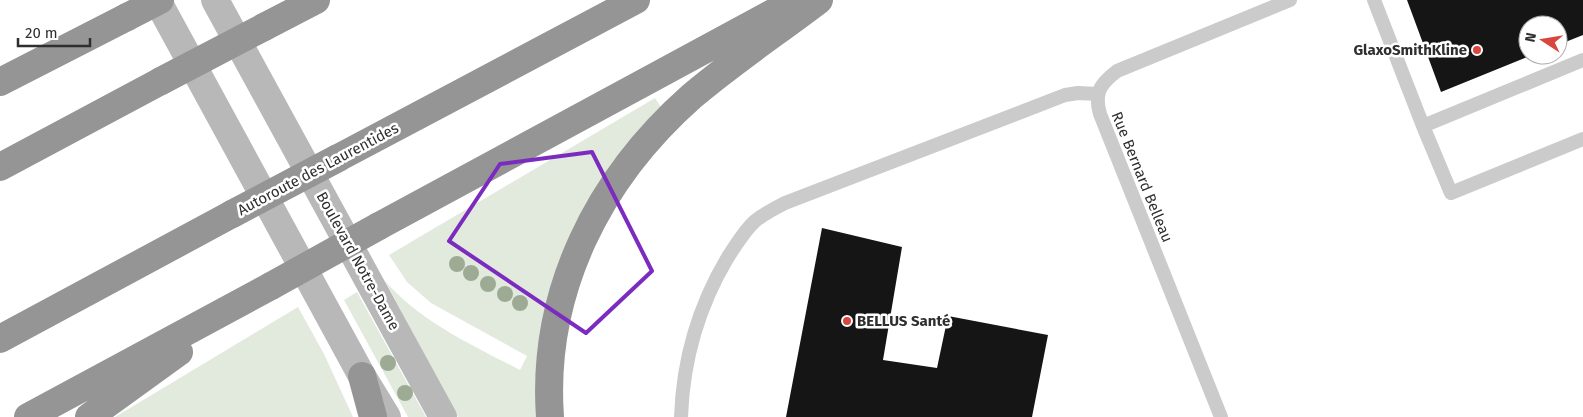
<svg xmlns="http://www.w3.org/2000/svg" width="1583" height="417" font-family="'Fira Sans',sans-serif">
	<rect width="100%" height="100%" fill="#fff"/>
	<path fill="#e2eadd" d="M655,98L663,110C636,139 609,166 589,200L538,417H458L385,281C421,322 472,345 520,370L527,356L431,303L407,282L389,255Z
		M357,292L426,417H408L344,300Z
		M298,307L324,354L353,417H115Z"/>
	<path fill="#151515" d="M1407,0H1583V35L1558,45V25H1528V55H1532L1441,92Z
		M822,228L902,247L883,360L937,368L948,316L1048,335L1032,417H786Z"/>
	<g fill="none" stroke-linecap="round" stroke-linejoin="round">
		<path stroke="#cbcbcb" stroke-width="14" d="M1374,0L1423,126L1451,193L1583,139
			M1423,126L1583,60
			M681,417C683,359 698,307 728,257C736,245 744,231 755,221C764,214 775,208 785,203L1065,95L1078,93L1098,94
			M1221,417L1100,114C1094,93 1100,84 1117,71L1290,0"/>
		<path stroke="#b8b8b8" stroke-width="28" d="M157,0L362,376L387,417
			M215,0L443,417"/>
		<path stroke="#959595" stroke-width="28" d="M264,27L316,0
			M0,82L127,17
			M338,158L636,0
			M0,167L161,81
			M379,226L793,2
			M0,339L232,214
			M362,376L373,417
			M28,417L271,286
			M89,417L179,352
			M550,417C541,291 599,178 692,96C732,62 777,32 819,0"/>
		<path stroke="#959595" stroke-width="28" d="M127,17L160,0
			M161,81L264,27
			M232,214L338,158
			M271,286L379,226"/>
	</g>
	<g fill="#9dab95">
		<circle cx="457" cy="264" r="8"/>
		<circle cx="471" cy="273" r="8"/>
		<circle cx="488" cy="284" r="8"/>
		<circle cx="505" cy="294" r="8"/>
		<circle cx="520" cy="303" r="8"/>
		<circle cx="388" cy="363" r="8"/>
		<circle cx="405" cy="393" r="8"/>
	</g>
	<path fill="none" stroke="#7b2cbf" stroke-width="4" stroke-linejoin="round" d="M592,152L652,271L586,333L449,241L500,164Z"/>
	<g fill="#d8463e" stroke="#fff" stroke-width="2">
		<circle cx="1477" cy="50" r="5"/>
		<circle cx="847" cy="321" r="5"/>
	</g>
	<g text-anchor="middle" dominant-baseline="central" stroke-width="5" stroke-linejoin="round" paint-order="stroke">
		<g font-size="15" font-weight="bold" fill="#2e2e2e" stroke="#fff" text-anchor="end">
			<text x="1467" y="50">GlaxoSmithKline</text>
			<text x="857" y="321" text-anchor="start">BELLUS Santé</text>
		</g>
		<g font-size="15" fill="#2e2e2e" stroke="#fff">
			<text transform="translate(318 169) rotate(-28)">Autoroute des Laurentides</text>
			<text transform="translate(1142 177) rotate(68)">Rue Bernard Belleau</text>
			<text transform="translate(358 261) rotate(61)">Boulevard Notre-Dame</text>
		</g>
	</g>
	<g transform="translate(1543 40) rotate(282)"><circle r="24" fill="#ffffff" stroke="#ababab"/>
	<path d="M0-4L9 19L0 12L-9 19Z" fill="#d8463e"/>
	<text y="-8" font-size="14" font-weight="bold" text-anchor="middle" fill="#2e2e2e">N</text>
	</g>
	<path d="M18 38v8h72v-8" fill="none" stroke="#2e2e2e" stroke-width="2.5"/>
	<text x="25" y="38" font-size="15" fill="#2e2e2e" stroke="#ffffff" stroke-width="4" paint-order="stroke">20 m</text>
</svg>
